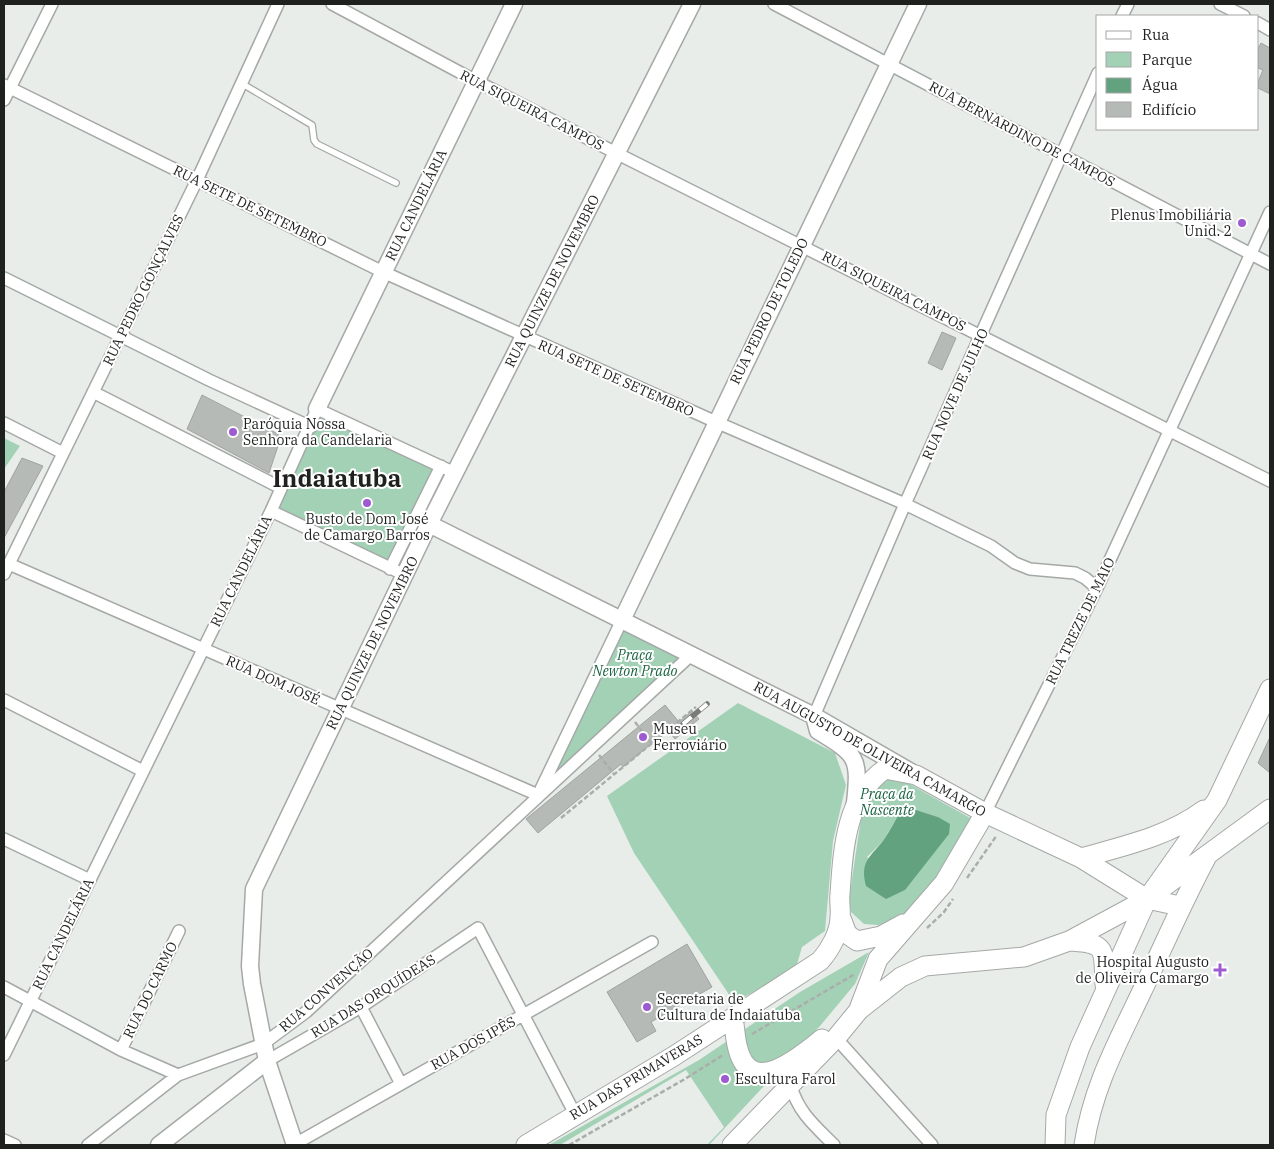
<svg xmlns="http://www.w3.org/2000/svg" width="1274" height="1149" font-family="'IBM Plex Serif',serif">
	<rect width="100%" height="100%" fill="#e8edea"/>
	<path fill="#a3d1b5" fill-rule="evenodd" d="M317,409L441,466L390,569L271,511Z
		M4,438L20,446L4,469Z
		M622,620L691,655L538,795Z
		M738,703L835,753L846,785L833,841L825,931L802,947L795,971L734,1002L634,853L607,796Z
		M890,778L906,782L972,819L913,918L878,925L864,924L851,912L849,899L861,818L874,792ZM910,808L938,817L905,890L896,893L867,857L883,841L902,809Z
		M869,952L855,984L820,1026L709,1145H707L724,1127L686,1070L560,1145H549L699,1060L800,992Z"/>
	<path fill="#62a27e" d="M910,808L938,817L950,824L949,834L905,890L886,899L866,886C860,862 869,858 883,841C890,831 895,820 902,809Z"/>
	<path fill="#b5bab7" stroke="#9fa4a1" d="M1261,43L1270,48V94L1258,88V82L1263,70L1258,68V49Z
		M942,332L956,338L942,370L928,363Z
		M202,395L278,434L279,443L269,473L187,429Z
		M22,458L43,466L4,538V492Z
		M665,705L679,722L692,711L699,719L675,739L668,730L623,767L621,764L538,833L526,819Z
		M1270,737V773L1258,763Z
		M687,944L712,987L651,1022L656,1031L637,1042L607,992Z"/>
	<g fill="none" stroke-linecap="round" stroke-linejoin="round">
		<g stroke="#a5a9a6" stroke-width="8">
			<path id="lane" d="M241,83L312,125L314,140L317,144L396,183"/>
		</g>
		<g stroke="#a5a9a6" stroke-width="14">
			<path id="street" d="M332,4L476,81L616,153L1270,481
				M774,4L1270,264
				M1220,4L1244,16
				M1122,16L1128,4
				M1258,23L1270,30
				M4,85L383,272L716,422L905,504L991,546L1015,563L1030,569L1075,573L1085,578L1097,588
				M4,100L52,4
				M4,278L209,380L311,427
				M93,392L281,488
				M4,423L63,453
				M271,511L405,575
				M9,564L538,795
				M390,569L441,466
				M4,574L197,180L278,4
				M4,700L143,771
				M814,716L905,504L1098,73
				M541,789L622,620
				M985,813L1097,588L1270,212
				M4,839L90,880
				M4,987L121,1050L178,1075
				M361,1007L401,1084
				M836,1038L932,1145
				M121,1050L179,931
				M4,1055L271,511L317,409L455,473
				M267,1061L361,1007L478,928L575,1114
				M791,1086C798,1112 815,1126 834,1145
				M4,1140L15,1145
				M295,1144L652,942
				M88,1145L178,1075L263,1044L306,1012L691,655"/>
		</g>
		<g stroke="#a5a9a6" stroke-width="19">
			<path id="secondary" d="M317,409L514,4
				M429,524L814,716L911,772
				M622,620L918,4
				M814,716L818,731C857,755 860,757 855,803
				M159,1145L267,1061
				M295,1145L267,1061L252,984L250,966L254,889L429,524L692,4"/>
		</g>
		<g stroke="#a5a9a6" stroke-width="21">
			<path id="primary" d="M1081,858C1124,846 1167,837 1204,810
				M841,918L847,934L857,941L881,936L903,924
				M1069,941C1109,943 1103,950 1105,985
				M859,1009L878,959L944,883L985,813
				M733,1018C735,1028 735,1039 738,1049C751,1099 801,1056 822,1039
				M526,1145L674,1056L820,961C830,950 840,932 840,917C841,909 839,901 840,894C843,849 846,796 885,769L916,775L985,813L1081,858L1147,899L1180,906
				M732,1145L836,1038L859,1010L901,977L925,966L1024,957L1069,941L1147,899L1270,809
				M1055,1145L1056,1115L1080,1047L1147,899L1217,800L1270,689
				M1084,1145C1093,1086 1118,1042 1143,989C1164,945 1183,901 1206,858"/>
		</g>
		<path stroke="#aaaeab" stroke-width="2.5" stroke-dasharray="5 2.5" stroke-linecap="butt" d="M635,722L652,744
			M599,755L614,774
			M561,818L696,707
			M967,878L997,835
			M927,928L944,912L953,899
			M752,1034L855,974
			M569,1145L685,1079L723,1055"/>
		<use href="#lane" stroke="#fff" stroke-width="5.5"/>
		<use href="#street" stroke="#fff" stroke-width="11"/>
		<use href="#secondary" stroke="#fff" stroke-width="16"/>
		<use href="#primary" stroke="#fff" stroke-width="19"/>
		<g stroke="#787b79" stroke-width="5.5">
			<path id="rail" d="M683,724L707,704"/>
		</g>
		<use href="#rail" stroke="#fff" stroke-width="4" stroke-dasharray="11" stroke-linecap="butt"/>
	</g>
	<g fill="#9e5bd1" stroke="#fff" stroke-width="2">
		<circle cx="1242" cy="223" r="5"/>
		<circle cx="233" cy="432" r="5"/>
		<circle cx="367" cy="503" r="5"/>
		<circle cx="643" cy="737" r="5"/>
		<path d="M1217.5 962.5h5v5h5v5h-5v5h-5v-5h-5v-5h5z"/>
		<circle cx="647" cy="1007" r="5"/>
		<circle cx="725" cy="1079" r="5"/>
	</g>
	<g text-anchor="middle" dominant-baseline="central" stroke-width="4" stroke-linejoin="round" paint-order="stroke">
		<g font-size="14" fill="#1f211f" stroke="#fff">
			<text transform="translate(532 110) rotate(27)">RUA SIQUEIRA CAMPOS</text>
			<text transform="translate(1022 134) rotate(28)">RUA BERNARDINO DE CAMPOS</text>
			<text transform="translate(416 205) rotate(-64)">RUA CANDELÁRIA</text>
			<text transform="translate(250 206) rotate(26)">RUA SETE DE SETEMBRO</text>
			<text transform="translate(552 281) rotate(-63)">RUA QUINZE DE NOVEMBRO</text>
			<text transform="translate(143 290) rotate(-64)">RUA PEDRO GONÇALVES</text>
			<text transform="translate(894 291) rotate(27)">RUA SIQUEIRA CAMPOS</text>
			<text transform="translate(769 311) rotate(-64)">RUA PEDRO DE TOLEDO</text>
			<text transform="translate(616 378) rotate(24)">RUA SETE DE SETEMBRO</text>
			<text transform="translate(955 394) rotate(-66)">RUA NOVE DE JULHO</text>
			<text transform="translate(241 571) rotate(-64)">RUA CANDELÁRIA</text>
			<text transform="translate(1080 621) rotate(-64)">RUA TREZE DE MAIO</text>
			<text transform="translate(372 643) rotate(-64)">RUA QUINZE DE NOVEMBRO</text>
			<text transform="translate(273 680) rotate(24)">RUA DOM JOSÉ</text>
			<text transform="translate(870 749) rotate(29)">RUA AUGUSTO DE OLIVEIRA CAMARGO</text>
			<text transform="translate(63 934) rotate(-64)">RUA CANDELÁRIA</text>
			<text transform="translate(150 990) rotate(-64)">RUA DO CARMO</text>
			<text transform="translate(326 990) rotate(-41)">RUA CONVENÇÃO</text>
			<text transform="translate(373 996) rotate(-32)">RUA DAS ORQUÍDEAS</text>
			<text transform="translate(473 1043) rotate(-29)">RUA DOS IPÊS</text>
			<text transform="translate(636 1077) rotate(-31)">RUA DAS PRIMAVERAS</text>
		</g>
		<g font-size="14" fill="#1f211f" stroke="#fff" text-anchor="start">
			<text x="1232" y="215" text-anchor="end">Plenus Imobiliária<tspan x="1232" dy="16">Unid. 2</tspan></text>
			<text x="243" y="424">Paróquia Nossa<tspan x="243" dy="16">Senhora da Candelaria</tspan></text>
			<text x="367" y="519" text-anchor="middle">Busto de Dom José<tspan x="367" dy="16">de Camargo Barros</tspan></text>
			<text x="653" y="729">Museu<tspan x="653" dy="16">Ferroviário</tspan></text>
			<text x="1209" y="962" text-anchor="end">Hospital Augusto<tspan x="1209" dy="16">de Oliveira Camargo</tspan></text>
			<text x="657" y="999">Secretaria de<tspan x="657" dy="16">Cultura de Indaiatuba</tspan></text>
			<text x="735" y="1079">Escultura Farol</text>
		</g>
		<g font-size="14" font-style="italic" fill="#1a6441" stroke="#fff">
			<text x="635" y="655">Praça<tspan x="635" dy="16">Newton Prado</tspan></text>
			<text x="887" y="794">Praça da<tspan x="887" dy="16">Nascente</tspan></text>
		</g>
		<g font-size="24" font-weight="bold" fill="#1f211f" stroke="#fff">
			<text x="337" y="478">Indaiatuba</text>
		</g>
	</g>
	<rect width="1274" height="1149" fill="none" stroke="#1f211f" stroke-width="10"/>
	<rect x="1096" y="15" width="162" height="115" fill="#ffffff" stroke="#a5a6a5"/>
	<rect x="1106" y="31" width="25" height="8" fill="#ffffff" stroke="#a5a6a5"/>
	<text x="1142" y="40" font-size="15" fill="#1f211f">Rua</text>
	<rect x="1106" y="52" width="25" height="15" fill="#a3d1b5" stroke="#a5a6a5"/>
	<text x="1142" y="65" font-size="15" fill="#1f211f">Parque</text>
	<rect x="1106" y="78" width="25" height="15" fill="#62a27e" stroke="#a5a6a5"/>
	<text x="1142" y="90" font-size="15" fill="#1f211f">Água</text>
	<rect x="1106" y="102" width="25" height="15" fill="#b5bab7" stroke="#a5a6a5"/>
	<text x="1142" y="115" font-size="15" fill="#1f211f">Edifício</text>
</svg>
